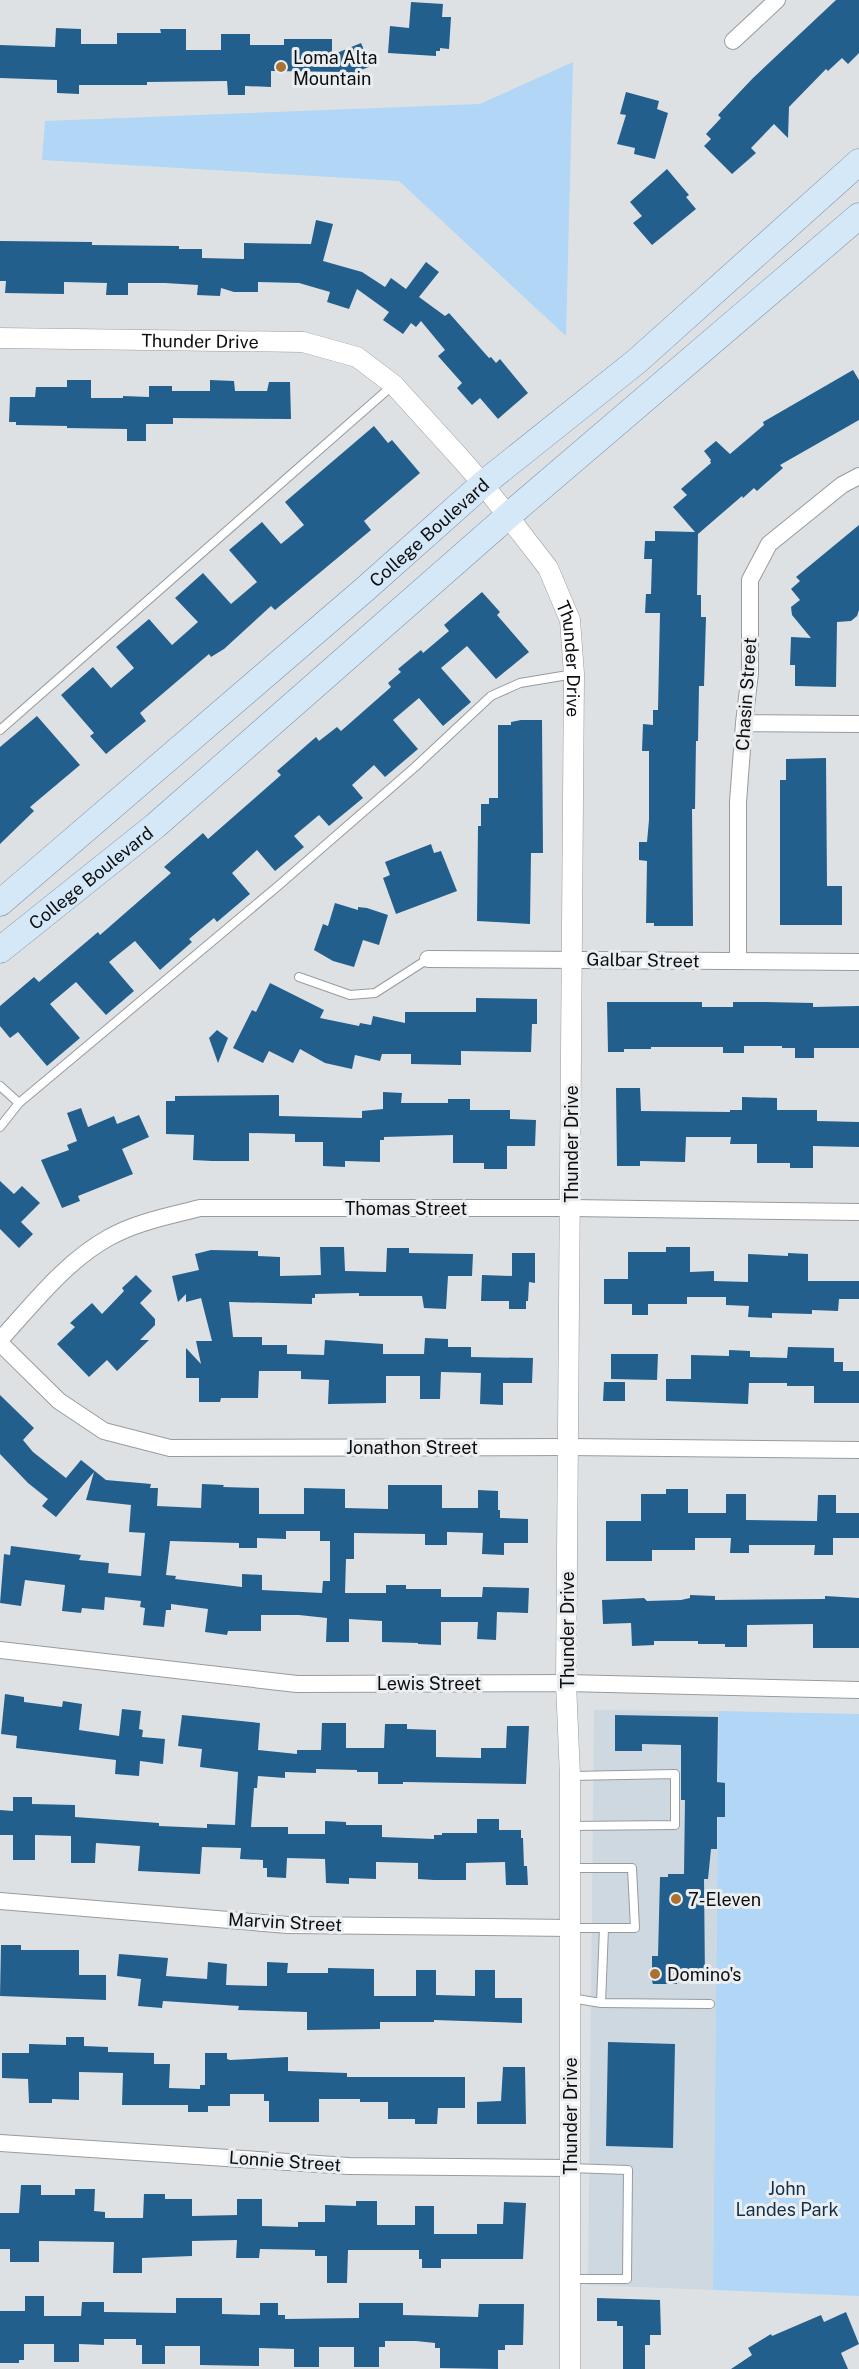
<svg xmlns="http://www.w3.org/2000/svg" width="859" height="2369" font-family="'Public Sans',sans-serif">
	<rect width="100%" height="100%" fill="#dee1e4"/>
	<path fill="#ced8e0" d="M594,1710L719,1711L713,2290L588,2285Z"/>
	<path fill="#b1d6f6" d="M573,62L566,336L399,181L42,160L45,121L480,104Z
		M719,1711L859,1714V2296L713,2290Z"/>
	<path fill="#235f8d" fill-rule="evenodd" d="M836,0H859V53L848,64L842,58L828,71L826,69L789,107L788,138L774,124L751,148L756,153L732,174L704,146L711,139L706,134L721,118L718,115L753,78Z
		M411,2L443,4L442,17H451L449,49L440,48V51H436V56L388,53L390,26L409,28Z
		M56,28L81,29V44H117V33H161L160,29H186V50H221V34H250V45H284V39H332V55L361,43L371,66L349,75L348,72L271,71V87L245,86V95H228L227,81L147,82V85H79V94L57,93V80L0,78V45L55,47Z
		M626,92L659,101L657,109L668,113L655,159L634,154L635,148L617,144L626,115L620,114Z
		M667,169L689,195L686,197L696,209L652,245L633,223L642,216L630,202Z
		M316,220L333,224L323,261L362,272L385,287L391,278L406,289L426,262L439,272L419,297L445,316L449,313L489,358L491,357L496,363L500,359L528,393L498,419L480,398L472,405L457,388L462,383L438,356L445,350L421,321L416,327L411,323L403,334L383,320L389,312L357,289L349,309L327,302L330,292L299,283L258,282V292H234L221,288L220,296L197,295L198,285L165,283H128V295H106L107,283L64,282V294L5,293L6,281H0V241L92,242V245L179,246V249H202V258L244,259V243L311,244Z
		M853,370L859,380V420L780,465L783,468L757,491L754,488L743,498L742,496L698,534L697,595H701V617H706L704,686H699L698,741H696L695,809H692L693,926H654V923H646L647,861L639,860V842H647L649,820V751H642L643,724L653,725V710H658L660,613H645L646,594H651L652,559H644L645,541H655V531L695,532L673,507L687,495L681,489L711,463L710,461L711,460L704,451L716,441L730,454L764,425L763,422Z
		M67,380H91V398H123V396L149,397V386H172V391H210V380L234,381L235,391H267L269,382H290L291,419L173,418V424H146V441H127V429L67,428V426L16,425V422H9L10,397H35L36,387H67Z
		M374,426L388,443L392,440L420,473L364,521L371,530L275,610L271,606L224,649L211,657L209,654L140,713L146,721L106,754L90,736L94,733L61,695L93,667L111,688L134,668L116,647L149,619L172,645L198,622L175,598L203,573L231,604L257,582L229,550L262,522L281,544L304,525L285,502Z
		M859,525V610L857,616L851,621L837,622L836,687L795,686V665H790L791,637L811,638L792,615L791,607L800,600L791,589L800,581L796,577Z
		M482,592L500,612L497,615L529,652L496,679L467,646L441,668L471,702L443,726L419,698L393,720L418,749L385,777L374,765L352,785L363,798L329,826L319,815L294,836L304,847L275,871L257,850L232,873L250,894L217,922L214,918L189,939L192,942L160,970L135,941L109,962L134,991L106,1015L76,982L50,1004L80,1038L47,1066L18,1032L10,1038L0,1026V1006L34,977L39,982L98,932L100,935L171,873L164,867L203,833L208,839L281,775L277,771L316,737L319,741L337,727L341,731L391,687L388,683L401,672L398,669L421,650L423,653L449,631L444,625Z
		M37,716L80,765L30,807L34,811L0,844V747Z
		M521,720H542L543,853H531L530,924L477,921L478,826H481V804H489V798H498V725H511V722Z
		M826,758L827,886H842V925H780V780H786V759Z
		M431,844L434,853L441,851L457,891L396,914L383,878L390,875L385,862Z
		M335,903L358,910V907L367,908L388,915L379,945L363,940L354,967L333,961L314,950L323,924L328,926Z
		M270,983L324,1010L320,1018L359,1026L360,1023L371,1025L373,1016L405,1023V1012H476V998L537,999V1024H532L531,1052L461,1051V1065L411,1064V1054H382L380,1061L355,1055L352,1069L325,1063L300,1049L293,1063L269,1051L263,1063L233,1048L252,1010L256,1012Z
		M607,1002H702V1007H733V1002H765L813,1003V1007L859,1006V1048H814V1058H795V1048H782V1046H744V1053H723V1047H651V1049H624V1052H608Z
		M217,1030L228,1038L218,1063L209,1038Z
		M616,1088H640L641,1111L730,1112V1110H742V1097L777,1098V1110H817V1121L859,1122V1147L813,1146V1168H790V1163H757V1144H730L731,1137H686L685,1162L640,1161V1166H617Z
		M383,1092L402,1093L401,1103H448V1099H470V1110H510V1119L536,1120L535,1146H507V1169H484V1163H453V1135L384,1137V1140H380V1162L345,1161V1167L323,1166V1142H295V1134L249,1133V1161H212L193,1160L194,1135L166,1134V1101H175V1096L279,1095V1116L362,1118V1111L383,1109Z
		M81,1108L88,1127L114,1116L117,1124L139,1115L149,1137L122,1149L133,1174L78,1196L80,1201L62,1208L41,1160L69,1150L67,1145L77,1141L67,1113Z
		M0,1181L14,1194L22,1186L40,1203L21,1222L33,1234L19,1248L0,1229Z
		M320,1247H344L345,1271L386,1272L387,1248H409V1253L473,1254L472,1276H448L446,1309L424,1308L422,1296H359V1293L315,1294V1298H312V1304L229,1302L233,1337H262V1345H287V1354L324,1355L325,1340L383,1344V1354H424L425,1338L448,1339V1347H471V1357L533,1358L532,1383H503V1405L480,1404L481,1373L441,1372L440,1399H420V1376H386V1403L328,1404L329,1380L301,1379V1371H259L258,1398H221L220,1402H199V1378H186V1348L201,1364L196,1341H212L201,1298L186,1302V1294L178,1302L172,1276L199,1270L195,1254L211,1250L258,1251V1256L280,1257V1276L321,1275Z
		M666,1247H690V1272L714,1271V1281L748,1282V1254L788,1256V1253L808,1254V1281H859V1299H839L838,1311L812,1310V1314L772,1313V1318L748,1317L749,1306L726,1305V1297H687V1304H648V1315H632V1304H604V1279H628V1252H666Z
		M512,1253H535V1283L529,1282L528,1301H526V1309H509V1301H481L482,1275L512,1276Z
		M136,1275L152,1291L140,1303L155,1319V1325L140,1340H149L117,1371L107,1360L89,1377L57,1344L75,1327L70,1323L92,1303L102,1314L124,1291L122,1288Z
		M788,1347L834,1348V1362H843V1371H859V1403H814V1386H787V1383H749L748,1404L666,1401V1379H691V1355L729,1356V1350L750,1351V1357L787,1358Z
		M611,1354H658L657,1380L611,1379Z
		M604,1382H625V1401H603Z
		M0,1395L34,1428L23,1440L33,1452L66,1478L81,1460L106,1480L151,1484L150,1488H158L157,1506L201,1508L202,1484L224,1485L223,1487L259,1488V1514H304V1488L345,1489V1508L388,1509V1485H442V1508H478V1490L498,1491V1510H500V1518L528,1519V1543H504V1555L482,1554L483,1533L447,1532V1545H425V1534L354,1533V1559H346L345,1593H386V1585H406V1589H441V1597H482L483,1587L529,1588L528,1613L497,1612L496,1640L477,1639L478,1622H441V1645L418,1644V1643L382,1642V1621L349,1619V1642H326L327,1618L299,1615H261V1631H228L227,1635L205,1632L208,1609L171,1604V1610H166L164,1627L143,1625L145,1608L140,1607L141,1601L105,1597L104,1610L82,1608L81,1613L62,1611L65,1585L25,1580L21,1606L0,1603L4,1554L10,1555L11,1546L81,1555L79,1560L109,1563L108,1573L141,1576L145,1533L129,1532L131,1505L86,1500L94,1472L56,1517L42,1506L48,1499L28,1483L0,1454ZM286,1531H320V1541H330V1581H323L322,1593L262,1590V1575L242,1574V1587L175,1579L176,1576L166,1575L170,1541L239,1543V1548H257V1538L286,1539Z
		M666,1489H688V1513H726V1494H746V1520L817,1521L818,1495H836V1513H859V1538H833V1555H814L815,1545H749V1553H730L731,1538H695V1550H652V1561H606V1521H641V1494H666Z
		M690,1595L715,1596V1600L825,1599V1596L859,1598V1648H813V1624L747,1625V1647H725V1644H698V1641H654V1645L632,1646L631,1623L603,1624L602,1600L644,1598L647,1601L681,1600L690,1598Z
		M5,1694L24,1697V1702L62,1707L63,1701L82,1704L79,1730L119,1736L122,1709L141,1711L139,1729L143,1730L142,1737L165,1739L163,1764L140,1761L139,1776L115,1774L116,1760L16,1748L17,1736L1,1734Z
		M182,1715L260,1723L258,1750L297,1754V1750H321L322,1723H346V1748H384L385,1724H407V1729L436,1730V1757L481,1758V1748H506L507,1726H529L526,1784L403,1782V1784H378V1772H357V1770L316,1769V1773L285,1772V1778L258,1776L257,1788H254L251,1827H288V1834H325V1821L346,1822V1825H382V1837L434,1839V1835H442V1833H477V1819H499V1830H521V1838H523L524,1866H527L528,1885H506L505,1862L466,1863V1880H434L418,1879V1863L376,1862V1879L349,1878V1884L326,1883L325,1859L287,1858L286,1878L267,1877V1868H263V1860L240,1859L241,1848L202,1847L200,1874L138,1871L140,1846L96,1843L95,1863H71V1836L35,1835V1860H13V1835H0V1810L13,1811V1797H32V1804L75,1805V1817L159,1823V1826L207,1828V1824L235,1825L238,1772L200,1767L202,1749L178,1746Z
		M615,1715L718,1717L717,1782L725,1783V1817H717V1849H711L708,1879H704L705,1981H677V1984H653L652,1981V1956H658L660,1877H668V1874H684L685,1800H681V1745L642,1744V1751H615Z
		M1,1945H21V1950H79V1975H106V2000L0,1996Z
		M119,1954L168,1958L166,1976L207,1979L208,1962L227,1964L226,1985L267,1986V1962L288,1963L287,1973H328V1968L374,1969V1996H416V1970H436V1995L475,1996V1970H495V1998H522V2023L434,2020V2022H380V2029L307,2030V2012L238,2010L239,2006L163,2001L162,2008L138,2006L141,1979L117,1976Z
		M66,2037H84V2046L108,2047V2052L154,2053V2064H170L169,2088L200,2089V2085H205V2053H227V2059L230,2060L288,2057V2071L347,2073V2077H465V2108H438L437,2124H415V2119H388V2102H360V2099H319V2122H269V2101H264V2094H230V2106H208V2112H188V2105H122L123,2073L79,2072V2100L52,2099V2103H29L28,2079L2,2078V2053H29V2044L66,2045Z
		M608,2042L675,2044L673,2148L606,2146Z
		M503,2067H525L526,2124H477V2102L501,2101Z
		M21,2185H41V2195H75V2189H95L94,2211L105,2212V2218H143L144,2194H165V2199H192V2216L237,2215V2199H262V2226L298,2227V2222H325V2205L356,2206V2201H377V2225H415V2206H434V2234H477V2224H503L504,2202L526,2203L523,2259H441V2268H422V2259H419V2250H348L347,2283H327V2256H315V2250L260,2249L259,2258H236L237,2240L192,2241V2256L142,2258V2273H113L114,2242L39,2241V2262H10V2249H0V2213H19Z
		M25,2296H44V2316H81L82,2302H104V2312L176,2313V2298H222V2314L260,2315V2303H278V2315H285V2319L359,2318V2303H403V2315L478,2317L479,2304H524L523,2345H505V2350H498V2369L440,2368V2348H435V2343L416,2341H385V2347H379V2367H354V2347H319V2367H294V2349L259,2348V2366L200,2365V2346H165V2364H142V2345H136V2339H104V2345L79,2344V2362H54V2344H24V2360H19V2363H0V2311H25Z
		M597,2298L660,2300L661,2335H650V2345H645V2369H623V2326H617V2321H597Z
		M846,2312L859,2344L841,2353L848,2369H731L752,2355L748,2348L771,2334L772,2336L821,2315L824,2322Z"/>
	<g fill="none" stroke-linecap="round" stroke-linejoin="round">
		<g stroke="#989b9e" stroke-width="10">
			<path id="service" d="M0,730L393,385
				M299,977L350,995L375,993L428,959
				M0,1086L19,1103
				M0,1127L19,1103L278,886L415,767L491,696L520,683L574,674
				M570,1826L675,1825V1774L571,1776
				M570,1928H635L632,1868H570
				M571,1998L601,2003L604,1928
				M601,2003L710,2004
				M570,2168L628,2170L627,2279H570"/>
		</g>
		<g stroke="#989b9e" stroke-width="18">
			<path id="minor" d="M733,41L777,0
				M744,723L859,724
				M428,959L859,962
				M738,961V802L744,723L750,673V580L769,544L842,485L859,476
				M0,1340C33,1304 65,1262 108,1238C136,1222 169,1216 200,1208H571L859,1212
				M0,1343L59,1401L104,1431L170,1448L567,1447L859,1450
				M0,1650L297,1684L566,1683L859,1690
				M0,1901L288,1925L570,1928
				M0,2143L349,2166L570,2168"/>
		</g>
		<g stroke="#989b9e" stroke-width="21">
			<g id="tertiary">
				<path id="s1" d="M0,338L303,342L357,357L394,385L462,460L483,484L548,568L570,620L574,674L566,1683L570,1776V2369"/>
			</g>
		</g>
		<g stroke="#7d91a4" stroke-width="27">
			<g id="primary">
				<path id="s2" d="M0,903L364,590L483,484L637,361L859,162"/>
				<path id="s3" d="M0,950L155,826L508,516L859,216"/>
			</g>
		</g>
		<use href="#service" stroke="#fff" stroke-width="8"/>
		<use href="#minor" stroke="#fff" stroke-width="16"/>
		<use href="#tertiary" stroke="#fff" stroke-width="20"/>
		<use href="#primary" stroke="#d5e8f8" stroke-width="26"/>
	</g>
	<g fill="#ab7131" stroke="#ebeef1" stroke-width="2">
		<circle cx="281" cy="67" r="6"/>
		<circle cx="676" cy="1899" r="6"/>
		<circle cx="655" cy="1974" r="6"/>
	</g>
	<g text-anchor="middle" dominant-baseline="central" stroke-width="6" stroke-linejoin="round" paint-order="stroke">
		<g font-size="18" fill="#0d0e0f" stroke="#ebeef1" text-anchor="start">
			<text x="293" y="57">Loma Alta<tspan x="293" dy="21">Mountain</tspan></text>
			<text x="688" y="1899">7-Eleven</text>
			<text x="667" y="1974">Domino's</text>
		</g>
		<g font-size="18" fill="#0d0e0f" stroke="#ebeef1">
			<text stroke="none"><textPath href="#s1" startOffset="200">Thunder Drive</textPath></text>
			<text stroke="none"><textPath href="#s2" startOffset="567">College Boulevard</textPath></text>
			<text stroke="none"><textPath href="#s1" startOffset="740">Thunder Drive</textPath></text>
			<text transform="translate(746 694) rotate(-86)">Chasin Street</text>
			<text stroke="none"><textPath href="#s3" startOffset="116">College Boulevard</textPath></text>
			<text transform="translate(643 960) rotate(1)">Galbar Street</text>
			<text transform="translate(571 1144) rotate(-90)">Thunder Drive</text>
			<text x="406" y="1208">Thomas Street</text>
			<text x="412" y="1447">Jonathon Street</text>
			<text transform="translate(567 1630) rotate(-90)">Thunder Drive</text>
			<text x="429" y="1683">Lewis Street</text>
			<text transform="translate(285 1922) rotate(3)">Marvin Street</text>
			<text transform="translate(570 2116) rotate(-90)">Thunder Drive</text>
			<text transform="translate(285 2161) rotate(4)">Lonnie Street</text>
		</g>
		<g font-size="18" fill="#10314b" stroke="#ebeef1">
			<text x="787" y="2188">John<tspan x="787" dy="21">Landes Park</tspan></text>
		</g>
	</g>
</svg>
